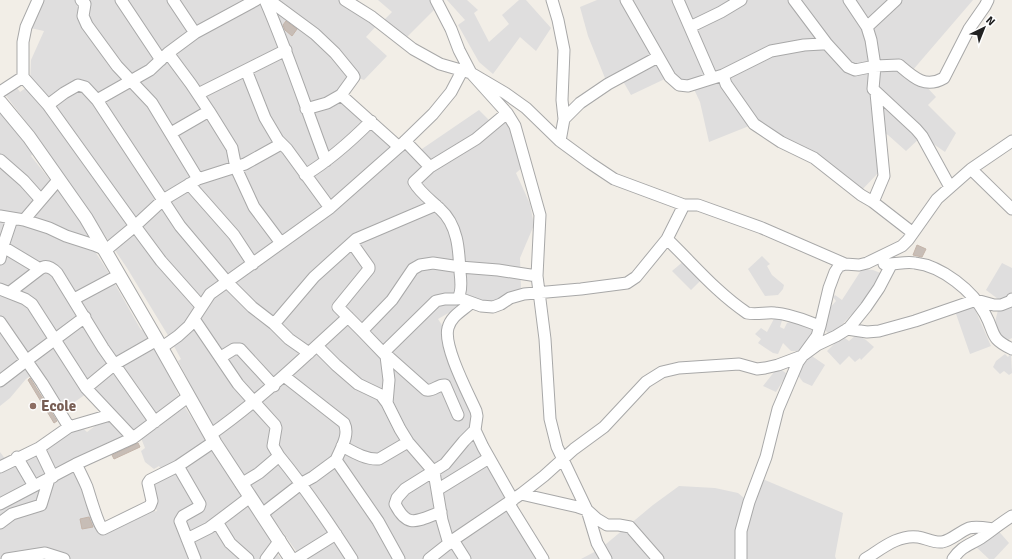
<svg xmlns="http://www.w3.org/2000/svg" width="1012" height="559" font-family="Signika,sans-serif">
	<rect width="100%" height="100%" fill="#f2eee7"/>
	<path fill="#dfdede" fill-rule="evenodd" d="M38,0H348L379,23L366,37L387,56L364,80L356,77L342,95L399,147L416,153L479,110L493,124L503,116L523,156L525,165L516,173L530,204L534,225L520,258L521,288L495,306L466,303L438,319L451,339L470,394L473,431L543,559H302L249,486L200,403L178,361L181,359L169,337L127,268L42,143L4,93L15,85L20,92L30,85L31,60L44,31L26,27Z
		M378,0H444L406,38L382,22L392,12Z
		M447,0H467L478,10L474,13L489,42L509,24L502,15L519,0H526L551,28L536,51L520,37L493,74L479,62L458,25L465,20Z
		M597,0H973L912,71L936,97L928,105L956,133L945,152L922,136L906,151L888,135L877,128L880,171L859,193L754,124L709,142L700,102L692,85L669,77L631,95L620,76L607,83L588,36L580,7Z
		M0,110L8,118L33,153L31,156L84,223L90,234L94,250L107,270L141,330L144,329L168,371L181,401L209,445L277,544L274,549L281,559H0V452L6,460L78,424L87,432L110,415L89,392L60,412L35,373L26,379L10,398L0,406ZM139,433L145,448L141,451L145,462L154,469L159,466L164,473L148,482L153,501L157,511L125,517L100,525L75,464Z
		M762,256L770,264L767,266L772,275L784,285L783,289L778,295L765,296L748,269Z
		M685,260L703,278L691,290L672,271Z
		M1002,263L1012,268V292L1002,302L986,290Z
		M862,269L873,270L883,274L854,317L851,315L834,333L829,334L823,328L827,311L836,301L833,297L835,295L842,300Z
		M973,305L991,346L970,354L955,311Z
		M1012,305V338L1008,340L999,339L996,333L995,322L998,310Z
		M776,315L783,317L780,327L784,329L787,323L795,320L814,329L808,345L798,351H791L783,343L778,354L773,353L758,343L761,339L755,334L761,328L767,332Z
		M842,336L849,341L855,336H859L866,340L874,347L861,360L860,358L855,362L849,356L840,365L827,351Z
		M1011,353L1012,373L1009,375L1004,371L1000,374L993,367L996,361L1005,354L1008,357Z
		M809,354L825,365L812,386L803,382L797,374Z
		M778,367L787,374L776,392L763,386Z
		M758,477L843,513L835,556L836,559H581L600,549L653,505L679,486L715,488L738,493L749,502Z
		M995,527L1009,543L994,559H989L974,545L980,538L974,532Z"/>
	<path fill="#c7bdb6" stroke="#c4b4a9" d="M286,21L297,29L292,36L285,30L283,25Z
		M917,245L926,249L922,257L913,255Z
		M30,378L57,421L54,423L28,380Z
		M138,443L140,447L114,459L112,455Z
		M89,517L93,527L82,529L80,519Z"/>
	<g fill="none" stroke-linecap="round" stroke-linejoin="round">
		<g stroke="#a8a8a8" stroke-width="13">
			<path id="minor" d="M81,0L85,4L83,16L87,25L117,66L152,103L198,179
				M121,0L161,60
				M173,0L195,33
				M265,0C288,53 306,108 326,161
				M269,0L315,34L335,53L353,75L354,77L341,95
				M345,0L372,17L413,49L440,64L471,73L505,93L526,108L560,141L590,163L614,179L684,205H698L762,228L845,264
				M436,0L451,29L459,50L471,73L507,113L515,126L540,215L537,276L545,339L550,419L557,447L587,510L597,543L606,559
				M552,0L558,20L564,50L562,100L564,119
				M626,0L670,77L679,85L688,86L723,75L726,84L754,124L781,142L814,158L861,195L873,202L913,233
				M678,0L712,78
				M794,0L827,44
				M849,0L867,27L871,40L875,66L873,89L916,129L922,136L950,187
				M690,27L721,12L741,0
				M867,27L896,0
				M286,50L246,70L265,118L278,140L287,149L330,208
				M168,53L191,84L209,111
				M723,75L771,51L804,45L822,44H827L848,67L855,70L875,66L899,65C913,77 925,89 944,78L969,29L985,6L988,0
				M23,77V42L26,27L38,0
				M0,92L23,77L48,105L135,226L161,261L201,306
				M198,94L246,70
				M97,100L180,226L228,283L252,307L274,324L289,339L309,353
				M48,105L64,93L78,85L85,87L97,100L150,70L168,53L195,33L256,0
				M306,109L327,103L341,95L399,147
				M171,133L209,111L232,148L236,168L254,207L281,243
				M405,141L430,167
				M560,141L564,119L580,103L608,84L658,57
				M0,160L24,181L41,200
				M971,169L1012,209
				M305,175C330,160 351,141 371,121
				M189,184L234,235L253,264
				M873,202L884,176L876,93
				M684,205L667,239C694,265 716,292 747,313C757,315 766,312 775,313C791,314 806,321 820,326
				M0,216L24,220L49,228L66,236L94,245L106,250L135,226L163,200L198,179L245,164L281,144
				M24,220L59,179
				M352,243L369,267V269L338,307L362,331L386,356L389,380L387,403
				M0,245L40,269C46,264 52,268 57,273L103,348L155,422
				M0,259L3,246L12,219
				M884,264C895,265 905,261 915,263C942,266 973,291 985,314C996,334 989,338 1012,349
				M0,289L25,299L32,304L86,388L133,438
				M10,292L40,269
				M459,298L481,306L493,307L501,304L510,298L524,294L581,289L627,283L636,277L667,239
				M74,299L119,275
				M471,303C462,311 451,316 448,328C443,346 468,393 476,411L477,416L475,430
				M194,319L238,384L275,425L276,428L273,446L279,456
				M0,322L42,383L69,427
				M274,324L314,277L356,239L436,205
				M847,329L867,332L879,331L915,321L976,300L994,305H1001L1011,301L1012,299
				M362,331L392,300L413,269L420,265L433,263L460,267L498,270L537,276
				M317,346L336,365L358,384L381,395L387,403L400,429L408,442L434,472L442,520L449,544
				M161,348L178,336L189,326L210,294L330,208L399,147L433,114L451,92L462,71
				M383,353L436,301L445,299H457C462,294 461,280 460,272C459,250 458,225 440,209C432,201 420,193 414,182L430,167L476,139L507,113
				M386,356L390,358L426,390C433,392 438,384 445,385L458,415
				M221,357L234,349H240L274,386
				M284,376L344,423C350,435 341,448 336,460
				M0,381L26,361L85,317
				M86,388L115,364L157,340
				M210,435C260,400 303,358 348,317
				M342,446C353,452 366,460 379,459L408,442
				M17,457L34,486
				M76,464C80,472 84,480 87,487C90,496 98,525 103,529L150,506L152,501L148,483L150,480L178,466L209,445L215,443
				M178,466L200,504L199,507L183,516L180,521L195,559
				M0,467L39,448
				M53,477L39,448L69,427L110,415
				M241,484L259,473L279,456C306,489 329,523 352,559
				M437,490L489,458
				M521,494L578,507L587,510L597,519L607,525H619L630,527L658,559
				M0,504L76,464L133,438L189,396
				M509,504L543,559
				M441,512C418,520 408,530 395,504L397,498L405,489L445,464L464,441L475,430L483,447L513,500
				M262,514L302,483L313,477L336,460L378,521L399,559
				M217,522L230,543L248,559
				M0,523L12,514L41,505L49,479
				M187,539L209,528L250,497
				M453,540L465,559
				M7,559L45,553L64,559
				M266,559L280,540
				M296,559L336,534
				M429,559L453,540L521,494L544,476L574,449L604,427L646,382L662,372L679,368L739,364L757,369L765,368L778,365L802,356L817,345L836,336L849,328L866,307L879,288L891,265
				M741,559V531L749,502L766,457L778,409L798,362L817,336L820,326L829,288L835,272L839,266L845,264L859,265L867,263L902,246L908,240L937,199L971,169L1012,141
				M865,559C880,550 898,534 918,537C926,538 933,543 942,542C952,540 959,532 969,528C977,526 986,528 993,529
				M953,559C962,546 968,546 981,538C991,531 1001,523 1012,516"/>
		</g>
		<g stroke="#a8a8a8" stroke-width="15">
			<path id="tertiary" d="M0,102L29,137L86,218L157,340L215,443L291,559"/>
		</g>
		<use href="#minor" stroke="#fff" stroke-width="11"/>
		<use href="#tertiary" stroke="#fff" stroke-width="13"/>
	</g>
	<circle fill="#8d6e63" stroke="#fff" stroke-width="1.5" cx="33" cy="406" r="4"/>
	<g text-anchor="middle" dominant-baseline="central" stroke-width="3" stroke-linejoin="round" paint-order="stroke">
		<g font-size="15" font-weight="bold" fill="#785e54" stroke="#fff" text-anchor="start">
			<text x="41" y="406">Ecole</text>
		</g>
	</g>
	<g transform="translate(984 28) rotate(43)" stroke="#ffffff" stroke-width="3" paint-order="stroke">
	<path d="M0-3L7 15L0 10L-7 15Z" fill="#212121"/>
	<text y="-6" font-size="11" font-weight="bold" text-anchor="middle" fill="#212121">N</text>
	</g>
</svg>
